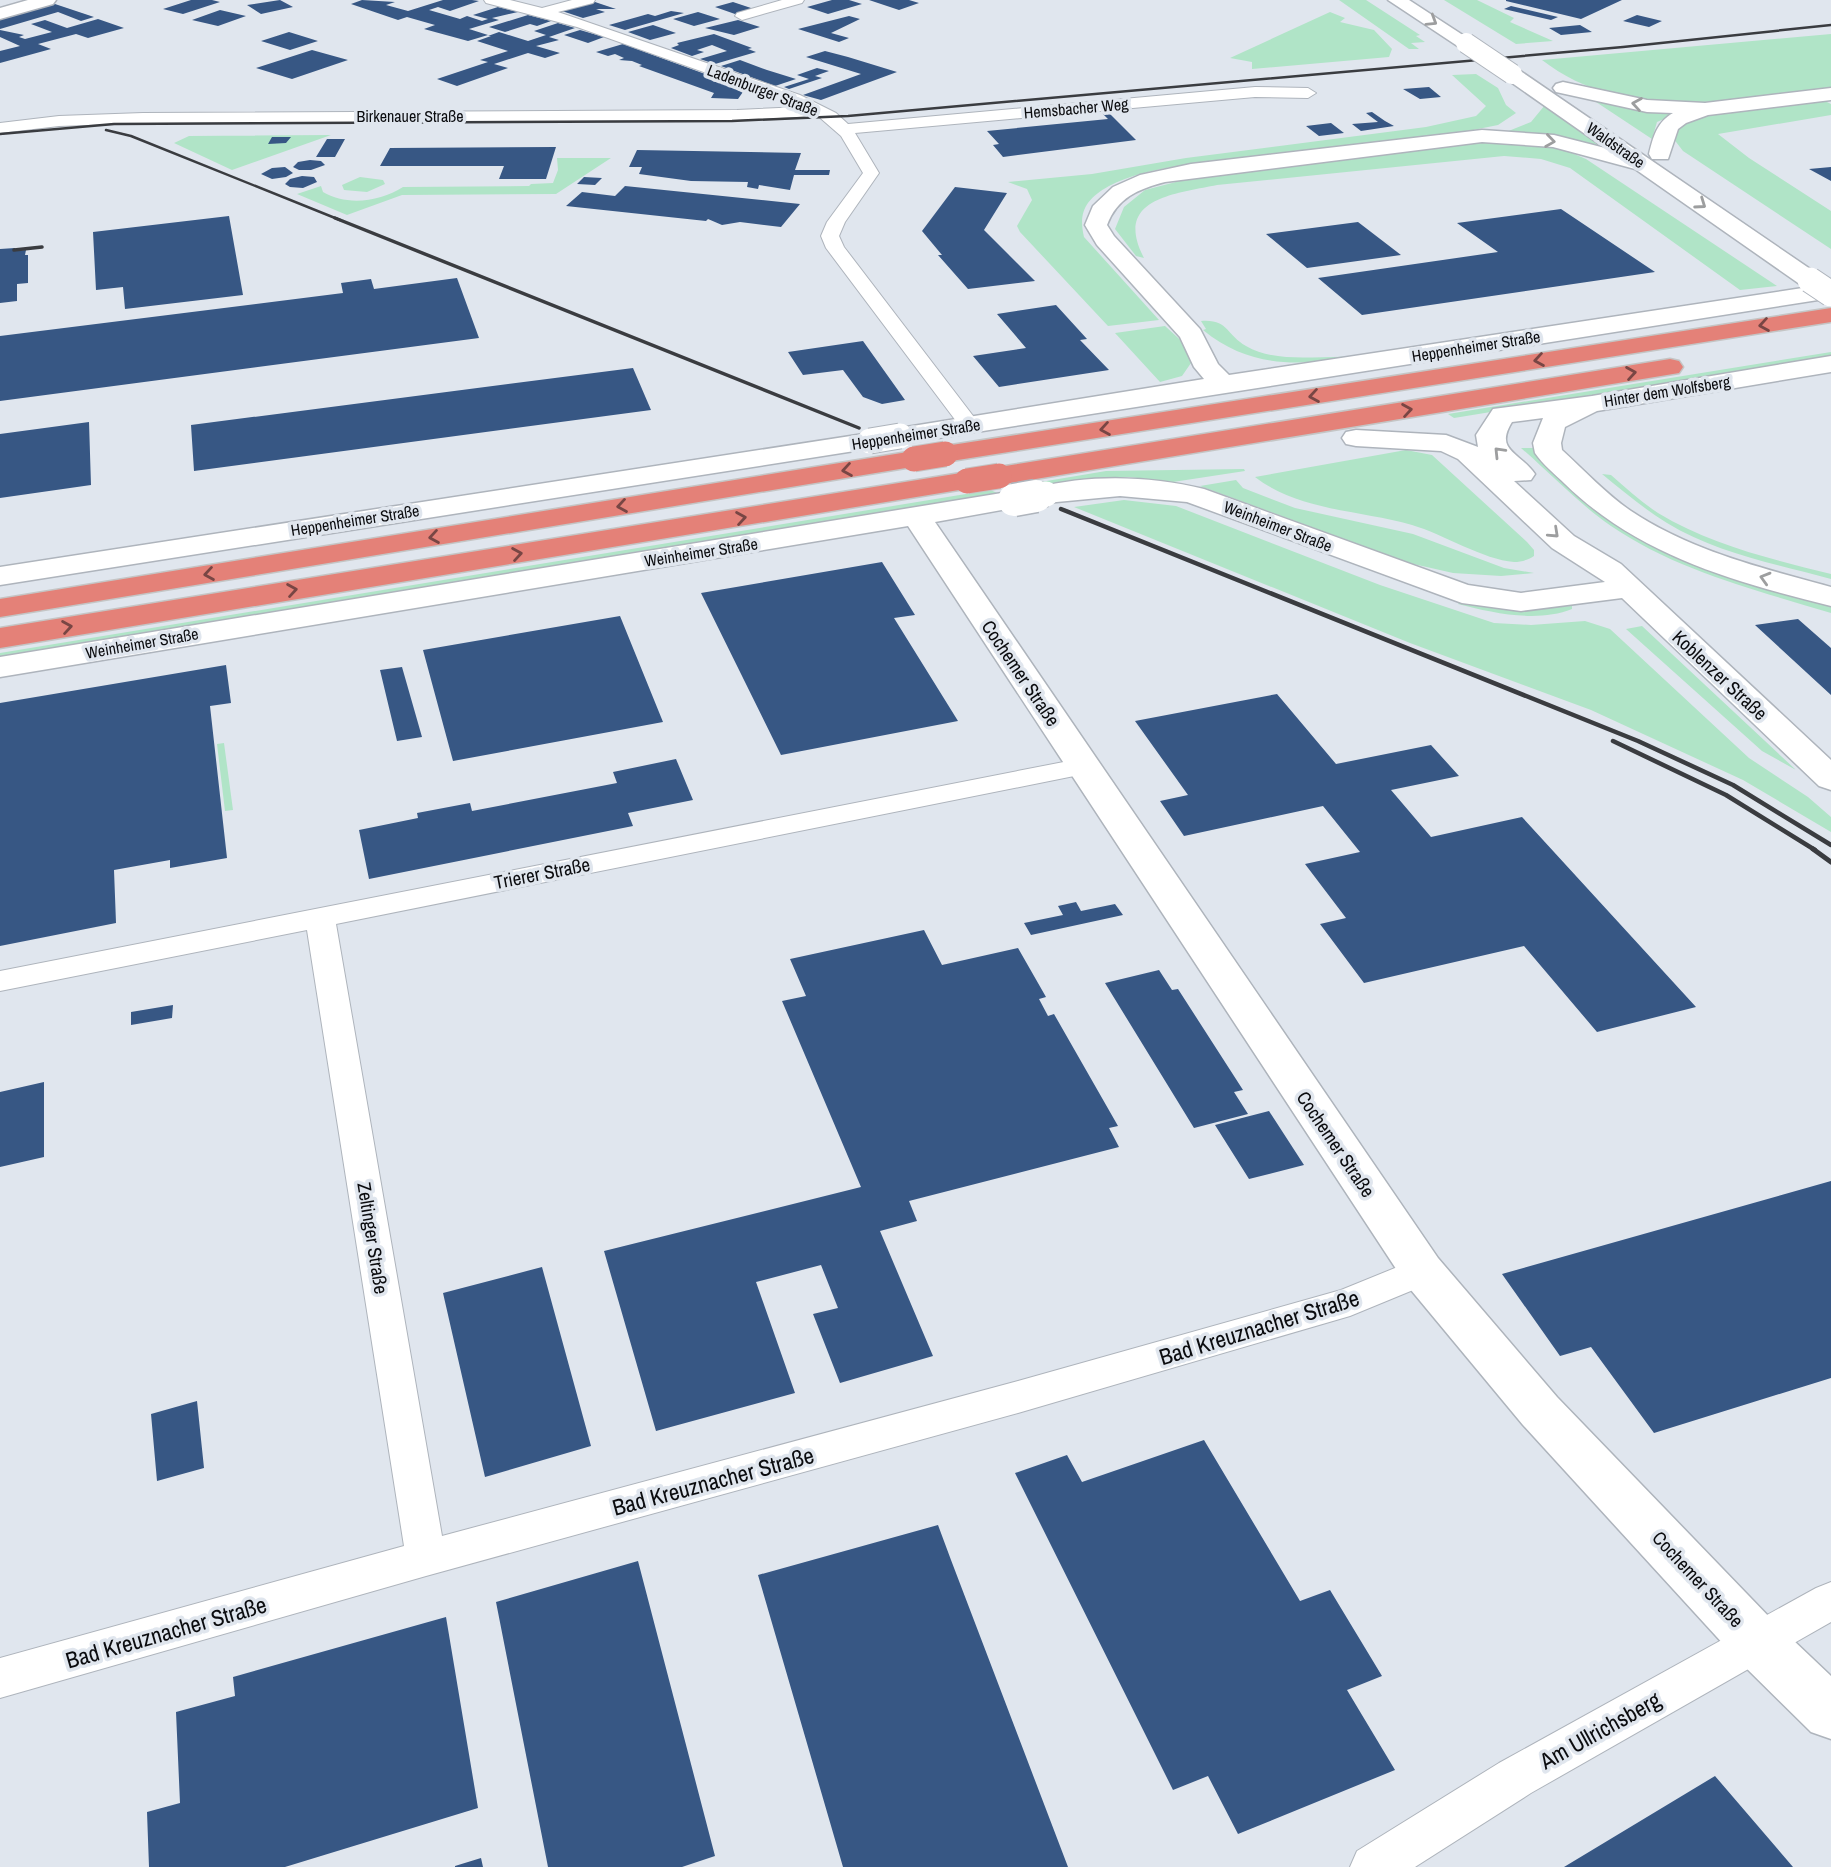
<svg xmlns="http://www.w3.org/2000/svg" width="1831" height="1867" font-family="'Archivo Narrow',sans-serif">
	<rect width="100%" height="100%" fill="#e0e6ee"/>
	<path fill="#b0e4c7" d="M1339,0H1366L1420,35L1416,36L1425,42L1411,43L1419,49H1409Z
		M1444,0H1477L1514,18L1510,22L1553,41L1516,44Z
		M1330,12L1345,18L1340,22L1374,30L1392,49L1389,57L1252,69V62L1230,58Z
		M1831,34V87C1735,99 1626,125 1542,60Z
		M1476,74L1498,88L1506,105L1516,113L1498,125L1463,132C1392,140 1321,149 1250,158C1205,163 1150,165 1109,186C1086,199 1078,212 1084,237L1159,320L1108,326L1020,232L1017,226L1032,200L1027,189L1008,182L1092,174L1186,158L1426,127L1476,116L1486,106L1452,75Z
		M1587,96L1680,112L1657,122L1652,139Z
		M1821,99L1831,104V115L1718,134L1749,158L1831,211V249L1683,151L1673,138C1675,135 1675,131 1677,128C1691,111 1795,103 1821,99Z
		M1545,105L1610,150L1501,134L1531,122Z
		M331,135L232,170L174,143L189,136Z
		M1488,141L1560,148L1586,159L1777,286L1740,290L1570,168L1541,159L1504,156L1217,185C1173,194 1113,199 1144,258L1136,256L1115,229L1124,207L1145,190L1195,177Z
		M557,158H611L556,194L402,195L347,215L297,194L321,186L323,192C346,206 380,202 403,187L529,186L531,184L553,183L558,170Z
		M360,177L383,180L385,184L367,192L344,190L342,185Z
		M1201,321C1229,319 1226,335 1246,346C1277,364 1320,355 1354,357C1298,366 1249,368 1203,330L1206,329Z
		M1165,326L1187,346L1191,363L1182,376L1160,382L1115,333Z
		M1831,352V357L1454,418L1448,414Z
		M1521,448H1538L1591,500L1831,605V613C1756,590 1677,571 1611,526C1579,504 1551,474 1521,448Z
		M1406,450L1432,455L1527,542L1534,550V556C1528,560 1521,562 1514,562C1484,560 1443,534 1412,525C1360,510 1299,511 1255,477Z
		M1106,471L1244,469L1245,471L1173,482L1129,477L1094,479L1032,488L1023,485Z
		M1602,474L1611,475C1626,488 1641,502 1658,513C1711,545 1771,559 1831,574V579C1776,564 1716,553 1667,523C1644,509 1623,491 1602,474Z
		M1236,480L1243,488L1295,508L1413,534L1504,568L1534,573L1501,576L1453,573L1409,563L1200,486Z
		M990,490L1000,494L0,659V653Z
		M1124,500L1176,506L1380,585L1494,623L1531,625L1585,621L1610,629L1749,758L1808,797L1831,817V832L1743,780L1591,710L1410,643L1074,507Z
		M1460,602L1518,609L1572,606V609C1537,623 1493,613 1458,604Z
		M1642,626L1796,770L1762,751L1626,629Z
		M224,743L233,810L225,811L217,744Z"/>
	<path fill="#375784" d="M191,0H212L220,2L183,14L163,9Z
		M280,0L293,7L261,14L247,5Z
		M362,0L395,2L386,5L408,11L443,0H472L479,1L450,11L438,7L429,10L460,19L467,16L482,21L488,19L473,15L498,7L518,12L492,18L499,20L469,29L488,35L468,41L424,29L435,25L407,17L398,20L351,4Z
		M832,0H849L862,4L828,14L807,7Z
		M869,0H909L919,3L899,10Z
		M1622,0L1581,19L1506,1V0Z
		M595,2L616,9H596L605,12L583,18L562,11Z
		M733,2L754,9L735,14L715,7Z
		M52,3L94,17L81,21L58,12L0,29V18Z
		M1511,6L1558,17L1551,20L1504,9Z
		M220,10L246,16L218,26L192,20Z
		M671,11L684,13L625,30L609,25L648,14L655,16Z
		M698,12L720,19L694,26L673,19Z
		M528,15L551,21L537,26L530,24L505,32L489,27Z
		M1637,15L1662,21L1649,27L1623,21Z
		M849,16L860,19L831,33L849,38L839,42L798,29Z
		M98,19L124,28L88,38L76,34L38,44L51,49L0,63V51L20,46L0,37V30L24,35L19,37L25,39L52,32L31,24L45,20L67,28Z
		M738,20L760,27L734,35L705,28Z
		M558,23L575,28L549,37L559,40L536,46L560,53L545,58L528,53L494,64L508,68L457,86L437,79L488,62L480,60L508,51L477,41L491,36H488L499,32L528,41L546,35L534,31Z
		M653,25L676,33L650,40L628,32Z
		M1580,25L1592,32L1561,35L1549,28Z
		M580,30L604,37L588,43L564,35Z
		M289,32L318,41L290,50L261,41Z
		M714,34L752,48L748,49L756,52L715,64L700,59L727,51L712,45L697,50L704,52L692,56L671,48L679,45L677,43Z
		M623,44L716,78L745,89L738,99L711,98L714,93L639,66L642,65L632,61L619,60L624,58L615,54L608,56L596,52Z
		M312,50L348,60L292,79L256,68Z
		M825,51L848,57L897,72L821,100L803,95L861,74L806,57Z
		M740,60L767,70L796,79L775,86L721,66Z
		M817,68L829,71L815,76L822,78L789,89L784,87L809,79L797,75Z
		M1429,87L1441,97L1420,99L1403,89Z
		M1372,112L1385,121L1394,126L1361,131L1352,124L1378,122L1366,113Z
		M1102,113H1109L1136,140L1003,157L993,145L999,144L987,131L1108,119Z
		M1331,123L1344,133L1319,136L1306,126Z
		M272,137H291L286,143L268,144Z
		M327,139H345L335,157H316Z
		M556,147L546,179H499L504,166H380L390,148Z
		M637,150L801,153L795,170H830L829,175H794L790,190L759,185L758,189L747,187L748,182L691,181L639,174L642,167H629Z
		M310,160L321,161L325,165L311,170H299L293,167L298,162Z
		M285,167L293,173L286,177L272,179L261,174L272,168Z
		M1831,167V181L1809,169Z
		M302,176L314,177L317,182L303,188L290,187L285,184L290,179Z
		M584,177L602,178L595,185L577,184Z
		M625,186L800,204L781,227L740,222L722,225L708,219L706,221L566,206L582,192L615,196Z
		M955,187L1007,193L984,230L1035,281L968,289L938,255H942L922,231Z
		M1561,209L1655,272L1362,315L1318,278L1498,252L1457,223Z
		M229,216L243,295L125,309L123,287L96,290L93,232Z
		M1358,222L1401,255L1307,268L1266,234Z
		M15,248V251L26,250L25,255H28V283L17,284V301L0,303V249Z
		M457,278L479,338L0,401V336L343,293L341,283L371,279L374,289Z
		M1056,305L1087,339L1080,340L1109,370L999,387L973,356L1026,348L997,314Z
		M863,341L905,400L882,404L863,397L843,370L803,375L788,352Z
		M633,368L651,410L194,471L191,425Z
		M89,422L91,485L0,498V434Z
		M882,562L915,615L894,618L958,721L781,755L701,593Z
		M620,616L663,722L453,761L423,650Z
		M1798,619L1831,648V695L1755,625Z
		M226,665L231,703L210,706L227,858L170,868V860L114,870L116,923L0,946V703Z
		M402,667L422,737L397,741L380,670Z
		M1277,694L1336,764L1431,745L1459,776L1391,790L1431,837L1522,817L1696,1007L1597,1032L1524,946L1364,983L1320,924L1346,918L1305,864L1360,852L1323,806L1184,836L1160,801L1188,795L1135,721Z
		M676,759L693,800L628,813L633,826L369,879L359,830L418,818L417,813L470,803L472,811L617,783L613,772Z
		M1076,902L1081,911L1115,904L1123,915L1031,935L1024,923L1063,915L1058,906Z
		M924,930L942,965L1018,948L1046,997L1039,999L1048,1016L1054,1014L1118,1126L1109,1128L1119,1147L909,1201L917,1221L880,1231L933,1356L840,1383L813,1314L838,1308L821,1265L756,1282L795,1393L656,1431L604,1251L861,1187L782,1001L806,996L790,959Z
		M1159,970L1172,990L1178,989L1243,1090L1234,1092L1248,1114L1194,1128L1105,983Z
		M173,1005L172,1018L131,1025V1012Z
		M44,1082V1157L0,1167V1092Z
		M1269,1111L1304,1165L1249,1179L1215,1125Z
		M1831,1181V1378L1654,1433L1591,1347L1560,1356L1502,1274Z
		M542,1267L591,1446L485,1477L443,1293Z
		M197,1401L204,1468L157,1481L151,1414Z
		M1204,1440L1300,1601L1330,1590L1382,1676L1347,1690L1395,1770L1238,1834L1208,1776L1173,1790L1015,1473L1067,1455L1082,1482Z
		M938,1525L951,1560L1068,1867H843L758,1575Z
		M638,1561L715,1856L682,1867H548L496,1602Z
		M446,1617L478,1808L285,1867H149L147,1812L180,1803L176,1712L235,1696L233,1677Z
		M1715,1776L1793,1867H1564Z
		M481,1858L483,1867H455V1866Z"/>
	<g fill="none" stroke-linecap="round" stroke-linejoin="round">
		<g stroke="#aeb4bc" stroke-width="2">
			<path id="street" d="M484,0H510L542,8L572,0H595L593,3L558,12L800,95L836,113L848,124L1255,87L1308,88L1316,93L1308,98L1255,97L855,133L879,173L845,222L839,236L844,247L980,425L976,429H962L826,248L821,236L827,222L863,173L841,136L818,116L737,120L143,123L59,126L0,133V123L59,116L143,113L737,110L802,107L577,27L486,3Z
				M782,0H804L802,3L742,20L735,16L737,13Z
				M1084,758L1094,760L1097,766L1094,772L336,924L442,1536L1018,1381L1341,1290L1422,1257L1435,1261L1440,1271L1435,1281L1350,1316L1018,1413L426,1576L0,1698V1658L404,1546L307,930L0,991V971Z
				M1831,1582V1622L1531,1793L1415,1867H1350L1357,1851L1499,1763L1816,1588Z"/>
		</g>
		<g stroke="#aeb4bc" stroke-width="3">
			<path id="secondary" d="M28,0H56L53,4L0,19V8Z
				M1388,0H1409L1475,43L1466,49L1459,47Z
				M1512,68L1519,70L1819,275L1822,280L1813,286L1831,284V298L900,444L890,442L886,436L890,430L900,428L1204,379L1194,367L1180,337L1097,245L1085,225L1093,206L1113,187L1140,175L1191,164L1482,130L1554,135L1605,148L1505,78L1502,74L1505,70ZM1482,142L1553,147L1635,169L1801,285L1809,287L1229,375L1218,364L1200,329L1114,236L1107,225C1117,198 1138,189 1165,182Z
				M1563,82L1647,100L1705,103L1831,88V100L1708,115L1686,123L1678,129L1668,159H1652L1649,154C1653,137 1657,122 1673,113L1647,112L1556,92L1553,88L1556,84Z
				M1831,356V372L1597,411L1565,427L1561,443L1562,450C1585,471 1606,494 1631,511C1691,551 1762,568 1831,587V606C1734,582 1638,555 1565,484C1555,474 1543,465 1535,453L1533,443L1543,418L1512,422C1494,451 1520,452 1535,474L1531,480L1514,481L1574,536L1621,564L1831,760V790L1819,786L1622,598L1521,611L1462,603L1187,502L1120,496L1046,503L1036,500L1032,494L1036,488C1090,474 1150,476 1204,489L1468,585L1521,593L1605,582L1552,548L1458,459L1441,451L1356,446L1346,444L1342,438L1346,432L1356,430L1446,435L1478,447L1476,435L1493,409L1592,396Z
				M870,433L880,435L884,441L880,447L0,585V567Z
				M1014,491L1024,494L1028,500L1024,506L935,522L1438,1258L1557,1397L1775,1623L1831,1676V1739L1811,1732L1737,1659L1523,1425L1406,1284L908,526L0,677V657Z"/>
		</g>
		<g stroke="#c4c5c5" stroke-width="3">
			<path id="highway" d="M1831,308V322L945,462L935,460L931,454L935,448L945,446Z
				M1670,359L1679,361L1683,367L1679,373L999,485L989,482L985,476L989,470L999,467Z
				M914,451L924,453L928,459L924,465L0,617V599Z
				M967,472L977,475L981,481L977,487L0,648V628Z"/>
		</g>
		<use href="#street" fill="#fff" fill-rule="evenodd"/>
		<use href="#secondary" fill="#fff" fill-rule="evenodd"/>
		<use href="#highway" fill="#e48178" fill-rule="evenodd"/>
		<path stroke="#3a3c40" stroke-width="2.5" d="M106,130L131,136L340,220
			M0,134L114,124L732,121L848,116L1623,47L1831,25"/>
		<path stroke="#3a3c40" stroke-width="3.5" d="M335,218L859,428
			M14,250L42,247"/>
		<path stroke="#3a3c40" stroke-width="4.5" d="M1061,509L1638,741L1733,785L1831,845
			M1613,741L1726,795L1815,850"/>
		<path stroke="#3a3c40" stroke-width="5" d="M1813,849L1831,862"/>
		<g stroke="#aeb4bc" stroke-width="22" stroke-linecap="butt">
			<path id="secondary-bridge-far2" d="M1466,43L1512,74"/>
		</g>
		<g stroke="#aeb4bc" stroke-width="27" stroke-linecap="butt">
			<path id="secondary-bridge-far1" d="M1810,280L1831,294
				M870,441L900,436
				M1027,498L1046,494"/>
		</g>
		<g stroke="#aeb4bc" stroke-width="35" stroke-linecap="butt">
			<path id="secondary-bridge" d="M1014,500L1036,496"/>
		</g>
		<g stroke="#c4c5c5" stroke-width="27" stroke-linecap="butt">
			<path id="highway-bridge" d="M914,459L945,454
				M967,481L999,476"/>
		</g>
		<use href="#secondary-bridge-far2" stroke="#fff" stroke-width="20"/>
		<use href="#secondary-bridge-far1" stroke="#fff" stroke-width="25"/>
		<use href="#secondary-bridge" stroke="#fff" stroke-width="32"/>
		<use href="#highway-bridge" stroke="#e48178" stroke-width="25"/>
	</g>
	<defs><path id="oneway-chevron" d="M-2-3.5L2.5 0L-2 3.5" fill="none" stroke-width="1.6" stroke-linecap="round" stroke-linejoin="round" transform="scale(1.75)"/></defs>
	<g stroke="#9d9e9f">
		<use href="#oneway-chevron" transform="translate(1432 21) rotate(32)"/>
		<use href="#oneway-chevron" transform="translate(1637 104) rotate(-171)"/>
		<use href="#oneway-chevron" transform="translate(1550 141) rotate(8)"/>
		<use href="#oneway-chevron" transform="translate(1701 204) rotate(35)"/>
		<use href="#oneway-chevron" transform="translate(1499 452) rotate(-134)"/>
		<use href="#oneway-chevron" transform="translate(1554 533) rotate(43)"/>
		<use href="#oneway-chevron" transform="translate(1765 578) rotate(-164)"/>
	</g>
	<g stroke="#784644">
		<use href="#oneway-chevron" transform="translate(1764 325) rotate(171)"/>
		<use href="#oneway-chevron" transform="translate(1539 360) rotate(171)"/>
		<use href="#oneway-chevron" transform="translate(1631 373) rotate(-9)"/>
		<use href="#oneway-chevron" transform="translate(1314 396) rotate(171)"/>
		<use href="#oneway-chevron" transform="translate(1407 410) rotate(-9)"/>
		<use href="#oneway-chevron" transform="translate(1105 429) rotate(171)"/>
		<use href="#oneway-chevron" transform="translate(847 470) rotate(171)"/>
		<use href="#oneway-chevron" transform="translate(622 506) rotate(171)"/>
		<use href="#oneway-chevron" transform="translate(741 518) rotate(-9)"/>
		<use href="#oneway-chevron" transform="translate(434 537) rotate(171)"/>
		<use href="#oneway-chevron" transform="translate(517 554) rotate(-9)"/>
		<use href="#oneway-chevron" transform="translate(209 574) rotate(171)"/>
		<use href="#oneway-chevron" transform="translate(292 590) rotate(-9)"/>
		<use href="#oneway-chevron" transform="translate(67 627) rotate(-9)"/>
	</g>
	<g text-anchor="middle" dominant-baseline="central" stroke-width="7" stroke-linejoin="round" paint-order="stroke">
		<g font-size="16" fill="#0b0c0f" stroke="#e0e6ee">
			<text transform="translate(763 90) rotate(21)">Ladenburger Straße</text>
			<text transform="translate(1076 108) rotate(-5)">Hemsbacher Weg</text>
			<text x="410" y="116">Birkenauer Straße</text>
			<text transform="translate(1616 145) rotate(35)">Waldstraße</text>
			<text transform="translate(1476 346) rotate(-9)">Heppenheimer Straße</text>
			<text transform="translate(1667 391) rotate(-9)">Hinter dem Wolfsberg</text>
			<text transform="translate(916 434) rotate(-9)">Heppenheimer Straße</text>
			<text transform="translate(355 520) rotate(-9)">Heppenheimer Straße</text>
			<text transform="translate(1278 526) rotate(21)">Weinheimer Straße</text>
			<text transform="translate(701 552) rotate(-9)">Weinheimer Straße</text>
			<text transform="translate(142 643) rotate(-10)">Weinheimer Straße</text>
		</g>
		<g font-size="19" fill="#0b0c0f" stroke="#e0e6ee">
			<text transform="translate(1021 673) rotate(56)">Cochemer Straße</text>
			<text transform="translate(1720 675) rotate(43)">Koblenzer Straße</text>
			<text transform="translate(542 873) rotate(-11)">Trierer Straße</text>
			<text transform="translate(1336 1144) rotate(56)">Cochemer Straße</text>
			<text transform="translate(373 1238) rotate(81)">Zeltinger Straße</text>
			<text transform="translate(1698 1579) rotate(47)">Cochemer Straße</text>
		</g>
		<g font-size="23" fill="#0b0c0f" stroke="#e0e6ee">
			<text transform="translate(1259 1327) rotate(-17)">Bad Kreuznacher Straße</text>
			<text transform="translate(713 1481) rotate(-15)">Bad Kreuznacher Straße</text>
			<text transform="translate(166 1632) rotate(-16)">Bad Kreuznacher Straße</text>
			<text transform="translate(1600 1730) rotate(-29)">Am Ullrichsberg</text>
		</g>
	</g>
</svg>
